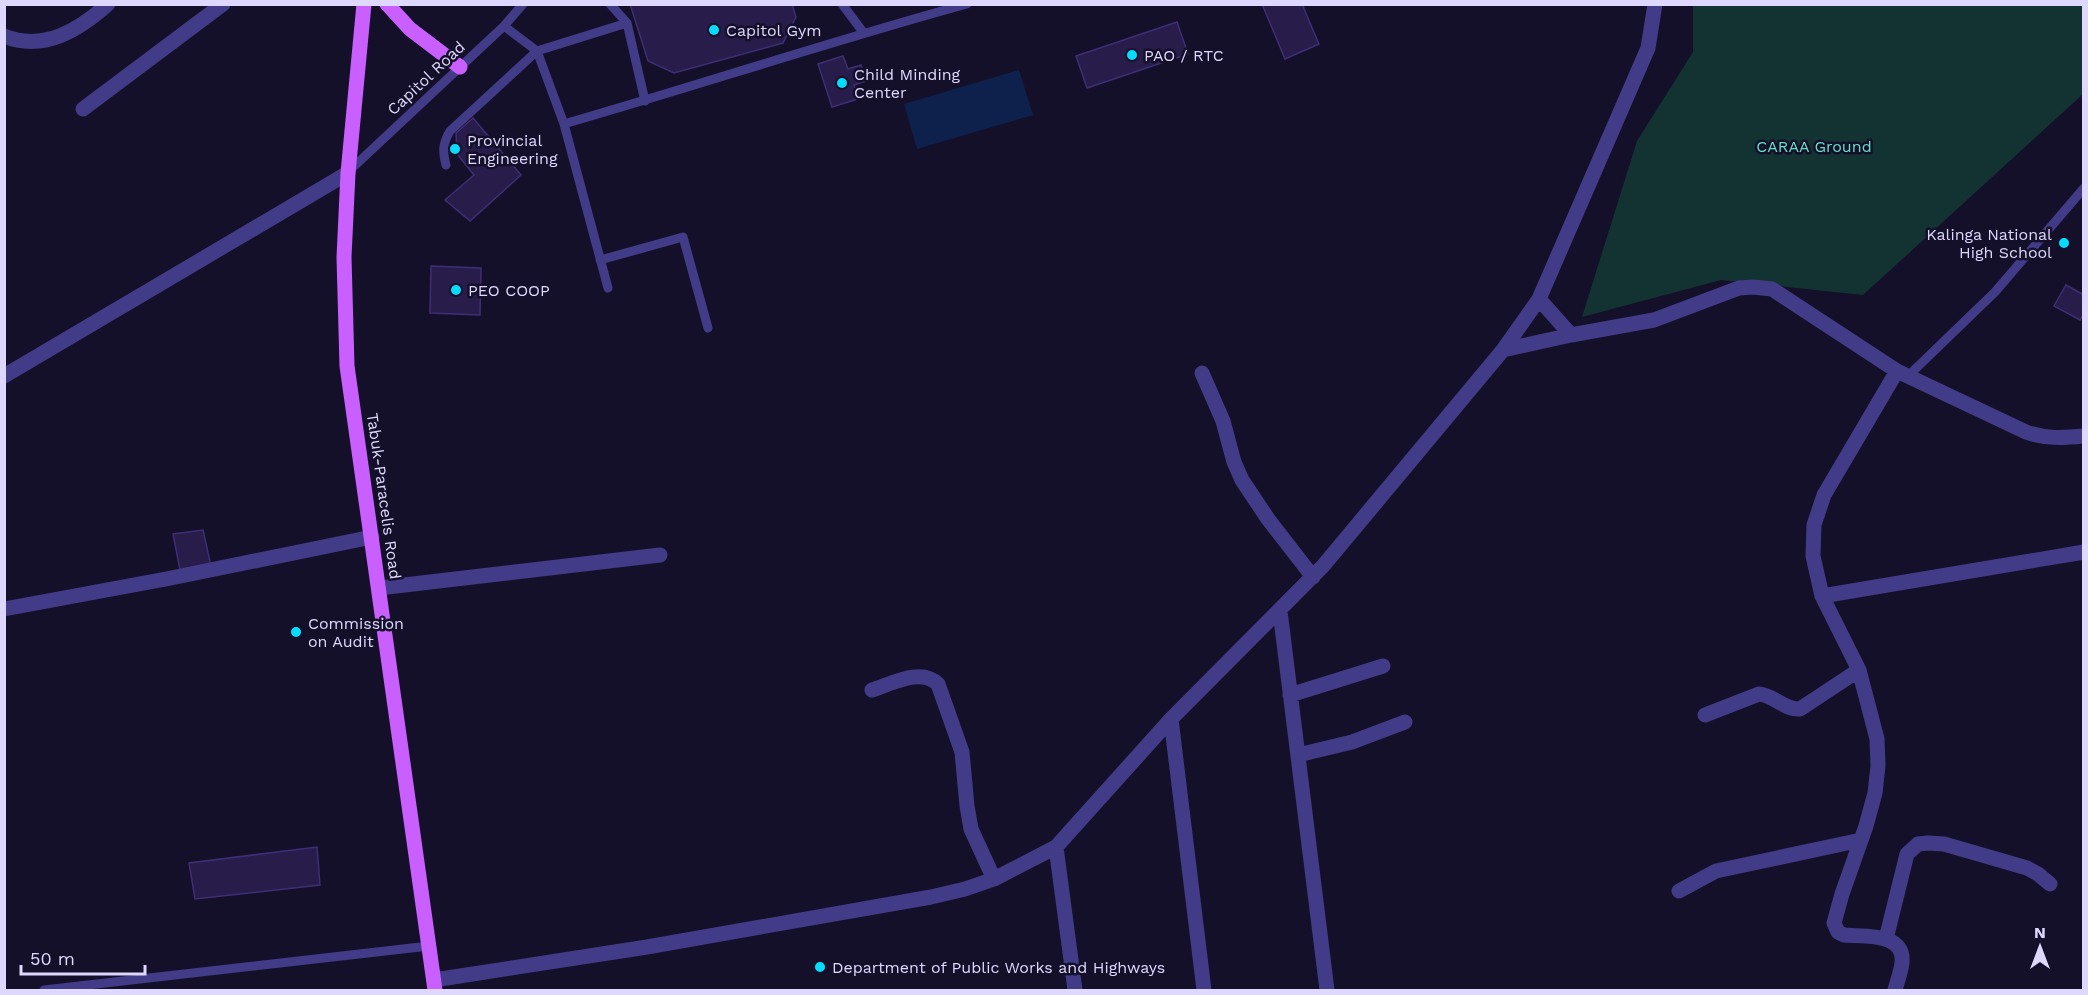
<svg xmlns="http://www.w3.org/2000/svg" width="2088" height="995" font-family="'Work Sans',sans-serif">
	<rect width="100%" height="100%" fill="#151029"/>
	<path fill="#133333" d="M1693,5H2083V94L1863,295L1721,280L1582,317L1637,141L1693,52Z"/>
	<path fill="#0d214c" d="M1019,70L1033,115L917,149L904,104Z"/>
	<path fill="#271c4a" stroke="#3f2e76" stroke-width="1.5" d="M630,4H792L796,17L783,43L674,73L648,61Z
		M1262,4H1302L1319,44L1285,59Z
		M1177,22L1188,54L1087,88L1076,56Z
		M843,56L848,69L861,65L866,81L854,85L858,99L832,107L818,64Z
		M473,118L521,175L470,221L445,200L474,175L457,154L456,133Z
		M431,266L481,268L480,315L430,313Z
		M2066,285L2084,295V314L2080,320L2054,306Z
		M203,530L211,566L180,570L173,534Z
		M317,847L320,885L195,899L189,863Z"/>
	<g fill="none" stroke-linecap="round" stroke-linejoin="round">
		<path stroke="#413b88" stroke-width="9" d="M610,4L627,23L645,101
			M842,4L863,32
			M504,26L537,51L564,124L608,288
			M564,124C699,85 832,41 967,4
			M446,165C442,151 443,143 450,131L537,51L627,23
			M349,171L504,26L523,4
			M600,260L683,237L708,328
			M1908,376L1995,292L2084,188
			M44,990L429,946"/>
		<path stroke="#413b88" stroke-width="15" d="M4,36C44,52 79,30 108,4
			M83,109L223,4
			M1539,299L1571,335
			M1503,350L1539,299L1648,48L1655,4
			M1202,373L1223,421L1234,462L1242,480L1268,519L1313,577
			M4,376L348,173
			M379,588L660,555
			M1822,596L2084,552
			M4,609L166,579L372,537
			M1280,611L1327,990
			M872,690C891,684 921,667 938,684L962,752L967,806L971,829L994,879
			M1290,695L1383,666
			M1705,715L1759,694C1774,695 1784,710 1800,709L1859,670
			M1171,719L1204,990
			M1298,755L1352,742L1405,722
			M1056,847L1075,990
			M1679,891L1716,871L1861,840
			M1886,939L1907,854L1918,844L1928,843L1944,844L2027,868L2038,874L2050,884
			M434,980L647,947L931,897L965,889L994,879L1056,847L1171,719L1323,566L1503,350L1571,335L1654,320L1739,288L1753,287L1772,289L1897,371L2026,432C2046,439 2063,438 2084,436
			M1895,990C1897,982 1901,972 1902,963C1905,932 1865,937 1844,935L1838,932L1834,923L1842,894L1866,826L1875,793L1878,766L1877,739L1859,670L1822,596L1813,556L1814,525L1824,495L1897,371"/>
		<path stroke="#ca5fff" stroke-width="15" d="M364,4L348,173L344,257L347,366L435,990
			M387,4L410,29L460,67"/>
	</g>
	<g fill="#05dcff" stroke="#151029" stroke-width="2">
		<circle cx="714" cy="30" r="6"/>
		<circle cx="1132" cy="55" r="6"/>
		<circle cx="842" cy="83" r="6"/>
		<circle cx="455" cy="149" r="6"/>
		<circle cx="2064" cy="243" r="6"/>
		<circle cx="456" cy="290" r="6"/>
		<circle cx="296" cy="632" r="6"/>
		<circle cx="820" cy="967" r="6"/>
	</g>
	<g text-anchor="middle" dominant-baseline="central" stroke-width="5" stroke-linejoin="round" paint-order="stroke">
		<g font-size="16" fill="#ded8ff" stroke="#151029" text-anchor="start">
			<text x="726" y="30">Capitol Gym</text>
			<text x="1144" y="55">PAO / RTC</text>
			<text x="854" y="74">Child Minding<tspan x="854" dy="18">Center</tspan></text>
			<text x="467" y="140">Provincial<tspan x="467" dy="18">Engineering</tspan></text>
			<text x="2052" y="234" text-anchor="end">Kalinga National<tspan x="2052" dy="18">High School</tspan></text>
			<text x="468" y="290">PEO COOP</text>
			<text x="308" y="623">Commission<tspan x="308" dy="18">on Audit</tspan></text>
			<text x="832" y="967">Department of Public Works and Highways</text>
		</g>
		<g font-size="16" fill="#ded8ff" stroke="#151029">
			<text transform="translate(426 78) rotate(-43)">Capitol Road</text>
			<text transform="translate(384 496) rotate(82)">Tabuk-Paracelis Road</text>
		</g>
		<g font-size="16" fill="#63e1c6" stroke="#151029">
			<text x="1814" y="146">CARAA Ground</text>
		</g>
	</g>
	<rect width="2088" height="995" fill="none" stroke="#ded8ff" stroke-width="12"/>
	<g transform="translate(2040 947)" stroke="#151029" stroke-width="4.5" paint-order="stroke">
	<path d="M0-4.5L10 22L0 15L-10 22Z" fill="#ded8ff"/>
	<text y="-9" font-size="16" font-weight="bold" text-anchor="middle" fill="#ded8ff">N</text>
	</g>
	<path d="M21 965v9h124v-9" fill="none" stroke="#ded8ff" stroke-width="3"/>
	<text x="30" y="965" font-size="18" fill="#ded8ff" stroke="#151029" stroke-width="4.5" paint-order="stroke">50 m</text>
</svg>
